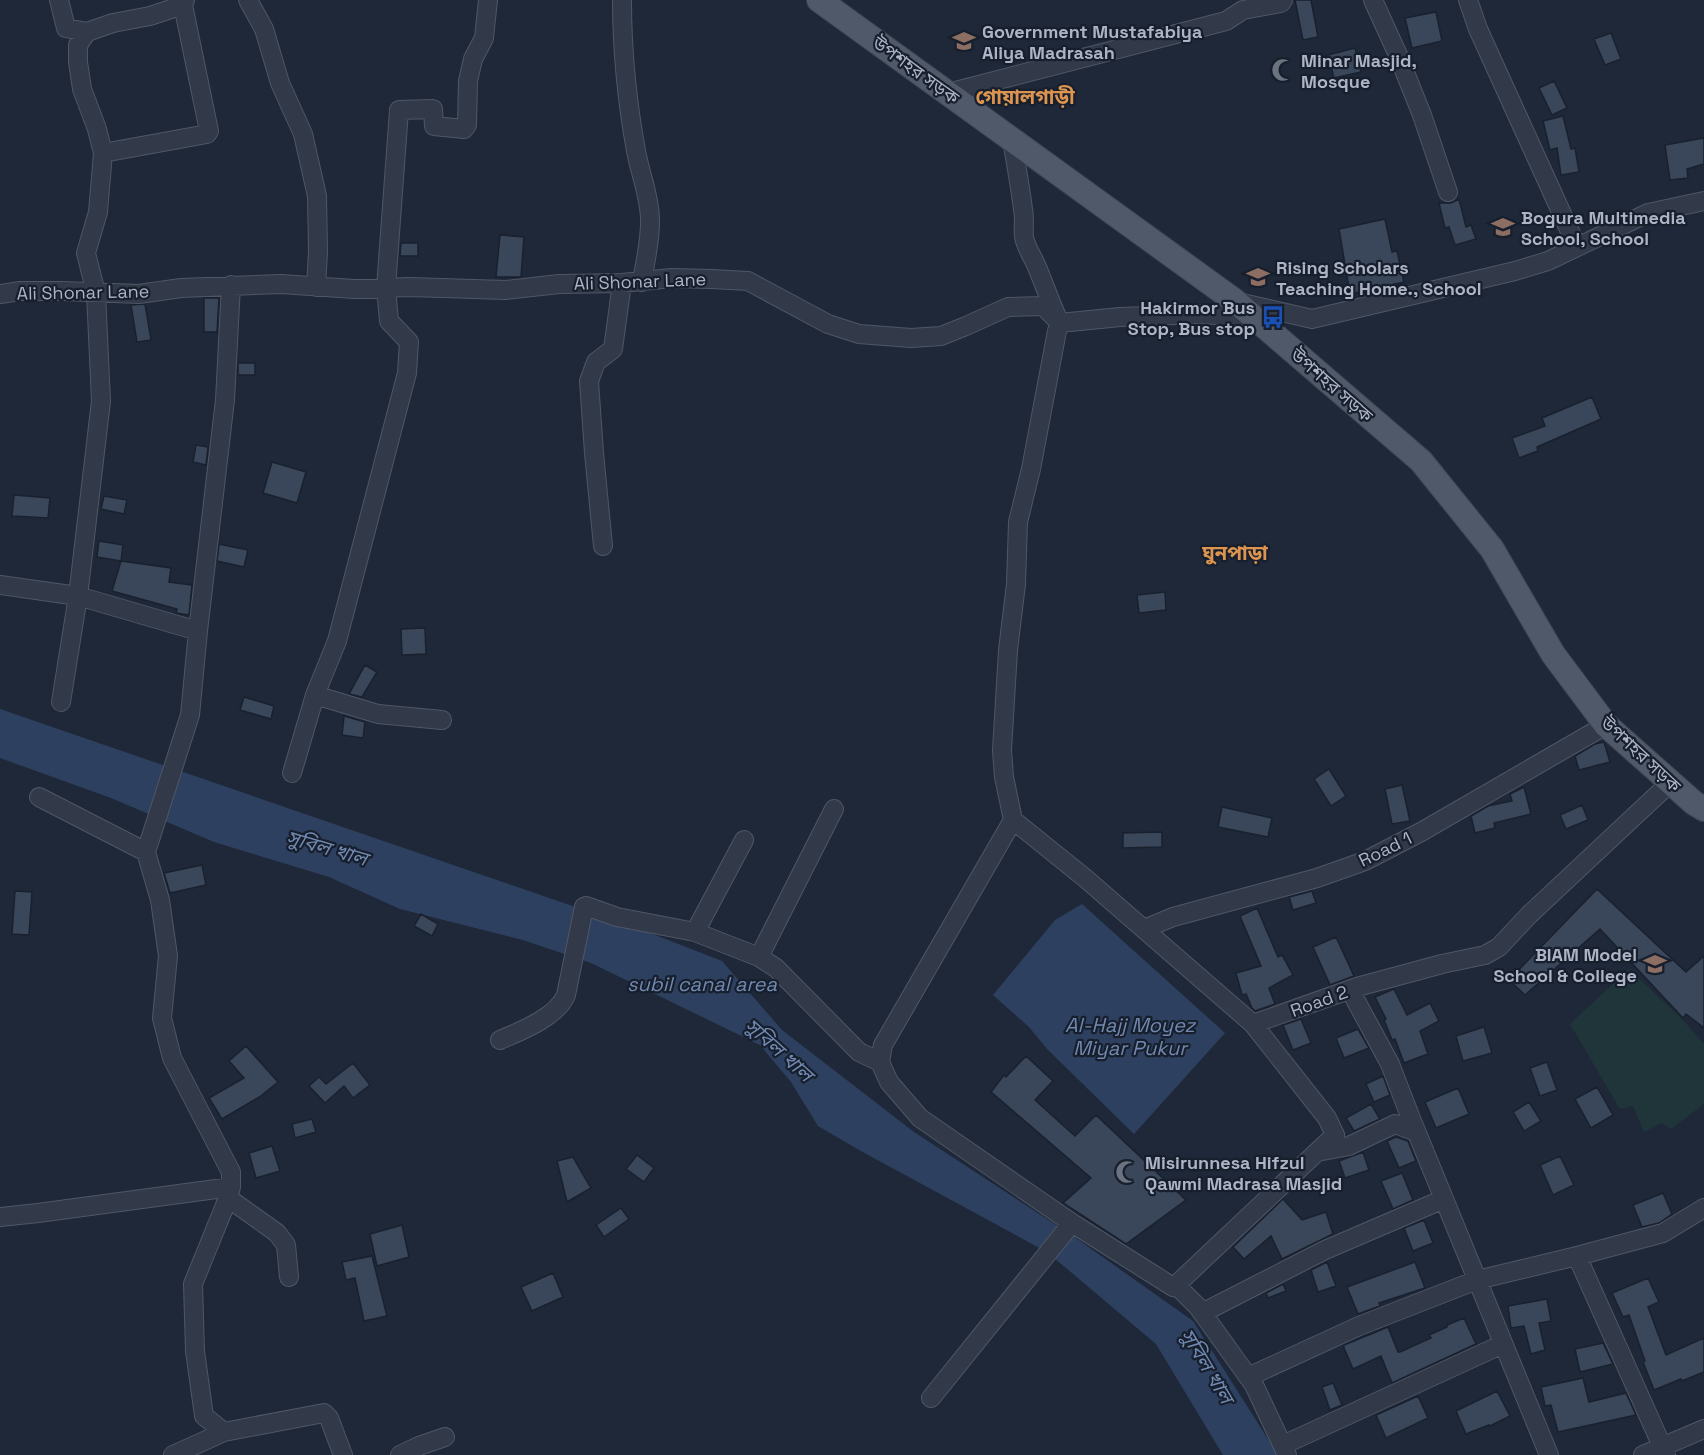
<svg xmlns="http://www.w3.org/2000/svg" width="1704" height="1455" font-family="'Space Grotesk','Noto Sans Bengali',sans-serif">
	<rect width="100%" height="100%" fill="#1e2838"/>
	<path fill="#203539" d="M1629,969L1681,1018L1704,1044V1104L1671,1129L1662,1123L1644,1132L1633,1106L1620,1109L1570,1024Z"/>
	<path fill="#2e405f" d="M0,709L645,931L722,961L782,1030L914,1132L1073,1236L1193,1321L1278,1455H1223L1156,1344L1047,1252L859,1150L818,1126L791,1082L760,1045L591,963L523,940L400,909L329,877L214,842L111,798L0,758Z
		M1082,904L1225,1033L1134,1134L1047,1049L1029,1027L993,995L1055,920Z"/>
	<path fill="#3a4659" stroke="#19212f" stroke-width="1.5" d="M1295,0H1311L1318,37L1303,40Z
		M1436,12L1442,41L1412,48L1405,18Z
		M1611,33L1621,59L1605,65L1594,39Z
		M1355,48L1361,72L1334,78L1328,55Z
		M1554,81L1567,108L1552,115L1539,88Z
		M1563,116L1571,149L1575,148L1579,172L1561,175L1557,148L1550,150L1543,121Z
		M1704,138V164L1687,169L1688,178L1670,180L1665,145Z
		M1459,199L1466,227L1471,225L1476,239L1455,245L1449,227L1445,228L1439,203H1451Z
		M1385,219L1392,252L1397,251L1404,282L1350,294L1339,229Z
		M500,235L524,237L521,277H496Z
		M401,243H418V256H400Z
		M204,298H219L217,332H204Z
		M145,304L151,340L137,342L131,305Z
		M238,363H255V375H238Z
		M1592,397L1601,419L1537,447L1538,451L1519,458L1512,438L1545,426L1542,418Z
		M196,445L208,447L206,465L193,462Z
		M272,462L306,472L297,503L263,493Z
		M14,495L50,498L48,518L12,516Z
		M104,496L127,500L124,514L101,509Z
		M99,541L123,545L121,561L97,557Z
		M219,544L248,550L244,567L217,561Z
		M121,561L171,568L169,582L192,585L189,615L176,613L177,609L112,591Z
		M1165,592L1166,610L1139,613L1137,595Z
		M425,628L426,654L402,655L401,629Z
		M365,665L377,672L362,697L349,694Z
		M244,697L274,706L271,719L240,710Z
		M344,716L365,722L363,738L342,735Z
		M1604,742L1610,762L1579,770L1575,756L1595,744Z
		M1329,769L1346,796L1331,806L1314,779Z
		M1402,785L1410,821L1392,824L1385,789Z
		M1524,787L1531,814L1494,823L1495,828L1475,833L1471,816L1488,806L1512,801L1510,794Z
		M1582,805L1588,820L1566,829L1560,815Z
		M1222,807L1272,818L1268,837L1218,827Z
		M1162,832V847L1123,848V833Z
		M202,865L206,885L170,893L164,873Z
		M1597,889L1686,972L1704,956V1028L1686,1014L1683,1018L1600,929L1525,995L1509,980Z
		M15,891L32,892L29,935L12,934Z
		M1312,891L1316,903L1293,910L1289,897Z
		M1257,908L1278,957L1282,955L1293,975L1269,988L1275,1004L1255,1011L1252,1008L1246,994L1242,995L1236,973L1261,966L1240,916Z
		M421,914L438,924L432,936L414,926Z
		M1336,937L1354,976L1330,985L1313,947Z
		M1394,989L1407,1015L1430,1003L1439,1021L1420,1031L1428,1054L1404,1063L1395,1039L1392,1040L1384,1020L1386,1019L1375,997Z
		M1301,1019L1311,1043L1293,1050L1283,1025Z
		M1484,1027L1492,1053L1463,1061L1456,1036Z
		M1358,1029L1369,1048L1344,1058L1336,1038Z
		M246,1046L278,1082L261,1096L222,1119L209,1098L244,1078L229,1061Z
		M1026,1056L1053,1081L1035,1100L1075,1136L1096,1115L1186,1200L1126,1244L1063,1203L1091,1178L991,1092L1004,1075L1006,1077Z
		M1547,1062L1557,1090L1540,1096L1530,1068Z
		M353,1063L370,1085L353,1098L344,1086L325,1103L309,1086L319,1077L326,1084Z
		M1383,1076L1390,1095L1374,1102L1366,1084Z
		M1597,1087L1613,1115L1591,1128L1575,1099Z
		M1458,1088L1469,1114L1436,1128L1425,1102Z
		M1529,1102L1541,1121L1524,1131L1513,1112Z
		M1371,1104L1380,1119L1354,1131L1346,1118Z
		M312,1119L316,1132L295,1138L292,1124Z
		M1396,1137L1408,1141L1416,1161L1399,1168L1387,1141Z
		M272,1146L280,1171L256,1178L249,1153Z
		M1363,1152L1369,1170L1345,1178L1339,1161Z
		M637,1155L654,1168L644,1182L626,1169Z
		M1560,1156L1574,1185L1553,1195L1540,1165Z
		M573,1157L591,1188L567,1202L557,1161Z
		M1402,1173L1413,1200L1393,1209L1381,1181Z
		M1663,1193L1672,1214L1659,1223L1642,1227L1633,1205Z
		M1283,1199L1302,1220L1326,1212L1333,1234L1282,1259L1271,1236L1244,1259L1233,1247Z
		M621,1208L629,1219L604,1237L596,1225Z
		M1424,1220L1433,1243L1413,1251L1404,1228Z
		M402,1225L409,1257L377,1266L370,1234Z
		M372,1256L387,1316L364,1321L355,1278L346,1280L342,1262Z
		M1327,1262L1336,1286L1318,1292L1311,1270Z
		M1415,1262L1425,1288L1379,1303L1380,1306L1358,1314L1347,1287Z
		M553,1273L563,1297L532,1311L521,1287Z
		M1648,1278L1659,1302L1648,1307L1666,1355L1704,1338V1372L1682,1381L1681,1379L1654,1390L1643,1362L1645,1361L1629,1315L1623,1317L1612,1293Z
		M1283,1284L1286,1291L1268,1298L1266,1293Z
		M1547,1299L1551,1321L1539,1323L1545,1350L1531,1354L1524,1326L1511,1328L1508,1306Z
		M1464,1318L1476,1344L1392,1383L1381,1356L1353,1369L1344,1348V1345L1388,1327L1398,1352H1400L1431,1338L1429,1335L1447,1327V1325Z
		M1603,1343L1613,1364L1580,1372L1575,1349Z
		M1583,1378L1589,1402L1626,1393L1636,1415L1558,1432L1551,1405L1545,1406L1541,1387Z
		M1333,1383L1342,1405L1330,1410L1322,1387Z
		M1497,1391L1510,1416L1490,1426L1489,1425L1466,1434L1456,1411Z
		M1418,1396L1428,1418L1386,1438L1376,1415Z"/>
	<g fill="none" stroke-linecap="round" stroke-linejoin="round">
		<g stroke="#4f5767" stroke-width="20">
			<path id="minor" d="M59,0L66,28L87,32
				M248,0L264,29L280,83L303,134L317,196L318,252L316,287
				M622,0C622,50 627,101 636,151C640,173 649,194 650,218C651,238 645,262 642,282
				M1373,0L1398,55L1422,115L1448,192
				M1468,0L1478,29L1577,247
				M948,93L1226,21L1243,10L1281,3L1283,0
				M1012,140C1016,163 1020,186 1023,209C1025,218 1023,228 1024,237C1026,248 1033,257 1037,267C1045,286 1051,305 1060,323L1057,331L1031,469L1018,522L1016,584L1008,650L1002,750L1004,777L1013,820L1085,878L1253,1024L1327,1118L1335,1135L1176,1285
				M103,153L207,134L209,131L183,5
				M0,294L20,291H62L139,294L181,288L281,284L354,289L409,287L506,290L559,284L622,283L672,278L712,279L748,281L828,324L859,334L911,338L941,336L966,326L1008,307L1043,306L1057,320
				M1238,302L1312,319L1515,271L1548,261L1648,213L1704,201
				M1060,323L1120,317L1203,314L1255,318
				M603,546L594,453L589,381L596,362L613,349L622,283
				M0,585L78,596L198,631
				M315,695L378,714L442,720
				M61,702L78,596L101,401L96,293L86,253L98,212L103,153L97,129L82,89L78,62V45L87,32L113,23L150,16L183,5L185,0
				M292,773L315,695L337,641L407,373L409,342L389,321L386,288L399,110L433,109L434,126L464,129L467,125L468,81L473,59L484,38L488,0
				M39,797L146,852
				M1013,820L883,1045L880,1062L889,1082L920,1118L1072,1223L1173,1287L1176,1285L1198,1307L1254,1385L1287,1455
				M1144,929L1173,917L1317,878L1365,861L1421,832L1606,725
				M695,932L744,840
				M759,957L834,809
				M1350,990L1390,1064L1410,1116L1549,1455
				M1253,1024L1357,987L1442,964L1485,955L1499,947L1529,915L1671,782
				M500,1040C521,1031 557,1017 566,995L584,907L586,906L617,917L695,932L759,957L776,968L859,1052L880,1062
				M1317,1152L1349,1146L1395,1124L1416,1132
				M228,1198L277,1233L286,1245L289,1277
				M0,1217L38,1213L231,1187
				M1577,1256L1666,1455
				M1202,1313L1325,1250L1444,1199
				M1248,1377L1359,1326L1477,1280L1577,1256L1663,1233L1704,1208
				M931,1398L1072,1223
				M224,1432L204,1416L195,1351L193,1284L228,1198L231,1187V1172L172,1058L162,1018L168,956L160,900L146,852L190,715L198,631L225,400L231,285
				M1283,1445L1503,1344
				M173,1455L224,1432L324,1413L329,1418L343,1455
				M400,1455L419,1446L445,1437
				M1643,1455L1704,1429"/>
		</g>
		<g stroke="#3b4352" stroke-width="26">
			<path id="major" d="M819,0L1235,301L1421,461L1492,549L1553,654L1606,725L1694,803L1704,809"/>
		</g>
		<use href="#minor" stroke="#323a49" stroke-width="18"/>
		<use href="#major" stroke="#4f5969" stroke-width="24"/>
	</g>
	<defs>
		<g id="school-bare" transform="scale(1.8)"><path d="M0-5L7-2L0 1L-7-2ZM-4 1L0 2.5L4 1V4Q0 6-4 4Z" fill="#8d6e63" stroke="#171f2d" stroke-width="2.5" paint-order="stroke"/></g>
		<g id="mosque-bare" transform="scale(1.8)"><path d="M3.5-4.9A6 6 0 1 0 3.5 4.9A5 5 0 1 1 3.5-4.9Z" fill="#6b7280" stroke="#171f2d" stroke-width="2.5" paint-order="stroke"/></g>
		<g id="bus-bare" transform="scale(1.8)"><path d="M-5-6H5V4H4V6H2V4H-2V6H-4V4H-5ZM-3.5-4V0h7V-4ZM-3.5 1.2v1.5H-2V1.2ZM2 1.2v1.5H3.5V1.2Z" fill="#1a4fb4" stroke="#171f2d" stroke-width="2.5" paint-order="stroke"/></g>
	</defs>
	<g fill-rule="evenodd">
		<use href="#school-bare" x="964" y="41"/>
		<use href="#mosque-bare" x="1283" y="70"/>
		<use href="#school-bare" x="1503" y="227"/>
		<use href="#school-bare" x="1258" y="277"/>
		<use href="#bus-bare" x="1273" y="317"/>
		<use href="#school-bare" x="1655" y="964"/>
		<use href="#mosque-bare" x="1127" y="1172"/>
	</g>
	<g text-anchor="middle" dominant-baseline="central" stroke-width="4.5" stroke-linejoin="round" paint-order="stroke">
		<g font-size="18" font-weight="bold" fill="#acb4c6" stroke="#171f2d" text-anchor="start">
			<text x="982" y="31">Government Mustafabiya<tspan x="982" dy="21">Aliya Madrasah</tspan></text>
			<text x="1301" y="60">Minar Masjid,<tspan x="1301" dy="21">Mosque</tspan></text>
			<text x="1521" y="217">Bogura Multimedia<tspan x="1521" dy="21">School, School</tspan></text>
			<text x="1276" y="267">Rising Scholars<tspan x="1276" dy="21">Teaching Home., School</tspan></text>
			<text x="1255" y="307" text-anchor="end">Hakirmor Bus<tspan x="1255" dy="21">Stop, Bus stop</tspan></text>
			<text x="1637" y="954" text-anchor="end">BIAM Model<tspan x="1637" dy="21">School &amp; College</tspan></text>
			<text x="1145" y="1162">Misirunnesa Hifzul<tspan x="1145" dy="21">Qawmi Madrasa Masjid</tspan></text>
		</g>
		<g font-size="18" fill="#acb4c6" stroke="#171f2d">
			<text transform="translate(916 70) rotate(36)">উপশহর সড়ক</text>
			<text transform="translate(640 281) rotate(-2)">Ali Shonar Lane</text>
			<text transform="translate(83 292) rotate(-1)">Ali Shonar Lane</text>
			<text transform="translate(1332 385) rotate(41)">উপশহর সড়ক</text>
			<text transform="translate(1641 754) rotate(43)">উপশহর সড়ক</text>
			<text transform="translate(1385 849) rotate(-26)">Road 1</text>
			<text transform="translate(1319 1001) rotate(-20)">Road 2</text>
		</g>
		<g font-size="20" font-weight="bold" fill="#dc9451" stroke="#171f2d">
			<text x="1025" y="97">গোয়ালগাড়ী</text>
			<text x="1235" y="553">ঘুনপাড়া</text>
		</g>
		<g font-size="20" font-style="italic" fill="#7189b1" stroke="#171f2d">
			<text transform="translate(327 848) rotate(16)">সুবিল খাল</text>
			<text x="702" y="984">subil canal area</text>
			<text x="1130" y="1025">Al-Hajj Moyez<tspan x="1130" dy="23">Miyar Pukur</tspan></text>
			<text transform="translate(779 1050) rotate(42)">সুবিল খাল</text>
			<text transform="translate(1207 1366) rotate(59)">সুবিল খাল</text>
		</g>
	</g>
</svg>
